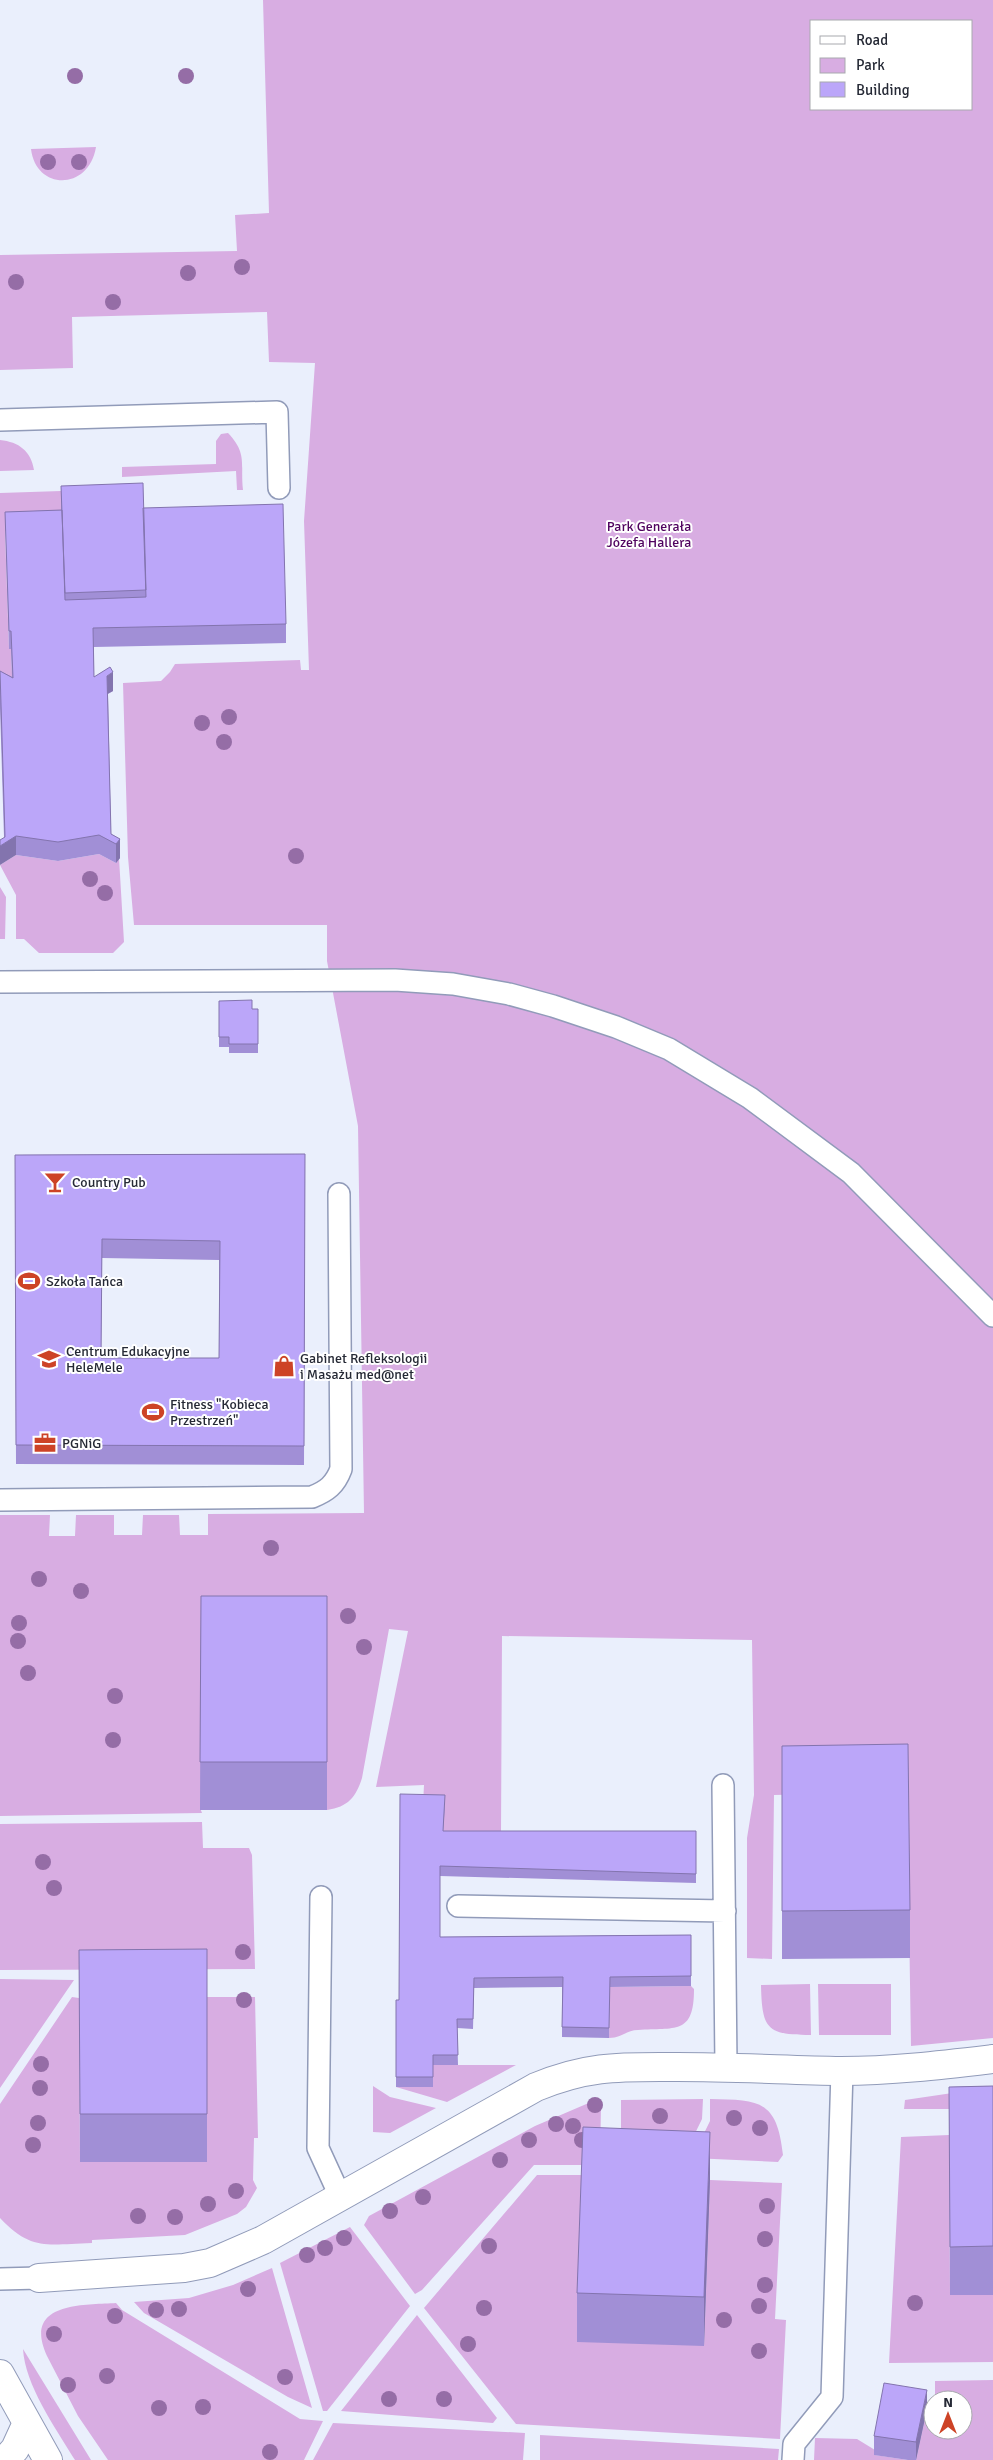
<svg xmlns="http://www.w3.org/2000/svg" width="993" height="2460" font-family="Signika,sans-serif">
	<rect width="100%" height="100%" fill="#eaeffc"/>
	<path fill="#d8ade2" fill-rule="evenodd" d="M263,0H993V2038L911,2046L907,1792L774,1795L772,1959L747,1958V1838L754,1795L752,1640L502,1636L501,1835L443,1840L423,1805L424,1785L376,1787L408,1631L389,1629L362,1778C356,1797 348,1807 327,1810V1644L200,1808L202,1813L0,1816V1515H50L49,1536H75L76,1515H114V1535H142L143,1515H179L180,1535H208V1514L364,1513L358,1126L327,961V925H134L128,857L123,683L161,681L170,672L175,664L300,660L301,670H309L304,521L315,363L269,362L267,312L72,317L73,368L0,370V255L237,251L235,215L269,213ZM812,21H972V109H812Z
		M96,147C89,191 36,191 31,149Z
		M228,433C248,454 240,464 243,490H237L236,471L122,477V467L216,464V441L221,434Z
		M0,440C19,442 31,451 34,470L0,471Z
		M61,491L62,529L5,531L9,649H11L13,697L0,695V493Z
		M99,854L116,863L119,858L124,942L113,953H39L24,939H16V895L0,865L16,855L58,861Z
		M0,887L6,897L5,939H0Z
		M202,1822L203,1848H249L252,1855L255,1969L0,1970V1824Z
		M0,1979L74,1980L0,2088Z
		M810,1984L811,2035C766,2035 762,2028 761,1985Z
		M818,1984H891V2035H819Z
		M691,1986L694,1989C694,2036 675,2027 638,2030C627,2030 621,2038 609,2038L610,1987Z
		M72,1997L79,1998L80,2162H207V1997H255L258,2138H254L253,2180L257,2188L246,2207L237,2214L185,2235L92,2240V2243C48,2244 32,2252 0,2218V2104Z
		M433,2065H516L447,2102L396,2087H433Z
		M373,2086L390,2097L436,2108L390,2133L373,2132Z
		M993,2087V2109H904L905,2100Z
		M703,2099L702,2119L684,2156L621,2155V2100Z
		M710,2099C760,2100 777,2100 783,2155L778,2162L692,2158L710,2121Z
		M591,2102L601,2103L600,2165H534L422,2290L415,2294L364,2225L369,2216L535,2126Z
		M949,2135L950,2295H993V2362L889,2363L901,2137Z
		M537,2175H583L704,2346L710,2180L782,2183L775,2319L786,2320L780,2439L516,2424L424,2308Z
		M350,2227L410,2306L327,2411H323L280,2263Z
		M272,2268L312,2408L288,2397L144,2313L134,2302L189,2298L233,2285Z
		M116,2303L122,2310L300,2419L323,2421L304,2460H108L78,2416L47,2356C22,2302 83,2305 116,2303Z
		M417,2315L497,2418L493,2423L341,2411Z
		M23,2349L91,2460H75L73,2457C55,2427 25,2385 23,2349Z
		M993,2380V2460H916L927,2409L933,2402V2430H963V2400H935V2381Z
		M333,2423L525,2433L523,2460H313Z
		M540,2435L779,2449L778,2460H540Z
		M815,2438L857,2439L875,2450V2455L908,2460H814Z"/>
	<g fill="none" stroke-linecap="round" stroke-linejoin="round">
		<g stroke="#919bb9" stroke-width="24">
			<path id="service" d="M0,420L277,412L279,488
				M0,982L395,980L453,984L509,994L553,1006L616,1027L669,1049L750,1098L851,1173L993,1316
				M0,1500L312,1497C327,1491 335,1485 341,1469L339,1194
				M723,1785L726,2066
				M321,1897L318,2148L340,2196
				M458,1906L725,1911
				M0,2279L39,2278
				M793,2460L794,2444L832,2397L842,2071"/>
		</g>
		<g stroke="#919bb9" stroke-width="30">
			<path id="minor" d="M39,2278L184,2268L210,2263L263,2240L536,2087C589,2065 621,2067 677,2067C732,2067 787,2070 841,2071C892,2071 942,2065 993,2059"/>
		</g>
		<g stroke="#919bb9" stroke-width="30">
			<path id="tertiary" d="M0,2374L48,2460
				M5,2460L15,2449L26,2425"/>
		</g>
		<use href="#service" stroke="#fff" stroke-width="21"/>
		<use href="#minor" stroke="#fff" stroke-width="28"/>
		<use href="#tertiary" stroke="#fff" stroke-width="28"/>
	</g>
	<g fill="#956da6">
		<circle cx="75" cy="76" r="8"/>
		<circle cx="186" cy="76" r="8"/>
		<circle cx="48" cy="162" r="8"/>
		<circle cx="79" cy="162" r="8"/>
		<circle cx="242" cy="267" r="8"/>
		<circle cx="188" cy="273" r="8"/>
		<circle cx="16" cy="282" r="8"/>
		<circle cx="113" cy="302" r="8"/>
		<circle cx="229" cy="717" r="8"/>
		<circle cx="202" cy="723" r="8"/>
		<circle cx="224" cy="742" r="8"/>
		<circle cx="296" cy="856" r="8"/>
		<circle cx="90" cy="879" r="8"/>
		<circle cx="105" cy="893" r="8"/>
		<circle cx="271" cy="1548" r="8"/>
		<circle cx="39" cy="1579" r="8"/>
		<circle cx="81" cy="1591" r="8"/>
		<circle cx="348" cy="1616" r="8"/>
		<circle cx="19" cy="1623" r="8"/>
		<circle cx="18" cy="1641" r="8"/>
		<circle cx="364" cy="1647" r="8"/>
		<circle cx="28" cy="1673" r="8"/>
		<circle cx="115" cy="1696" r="8"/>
		<circle cx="113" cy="1740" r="8"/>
		<circle cx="43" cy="1862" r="8"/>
		<circle cx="54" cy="1888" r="8"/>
		<circle cx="243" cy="1952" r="8"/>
		<circle cx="244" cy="2000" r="8"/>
		<circle cx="41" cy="2064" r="8"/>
		<circle cx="40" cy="2088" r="8"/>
		<circle cx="595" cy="2105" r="8"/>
		<circle cx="660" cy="2116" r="8"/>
		<circle cx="734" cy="2118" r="8"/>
		<circle cx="38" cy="2123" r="8"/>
		<circle cx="556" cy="2124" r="8"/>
		<circle cx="573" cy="2126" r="8"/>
		<circle cx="760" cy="2128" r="8"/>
		<circle cx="529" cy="2140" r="8"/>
		<circle cx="582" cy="2140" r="8"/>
		<circle cx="33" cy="2145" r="8"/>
		<circle cx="500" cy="2160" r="8"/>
		<circle cx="236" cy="2191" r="8"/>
		<circle cx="423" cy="2197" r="8"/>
		<circle cx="208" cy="2204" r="8"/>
		<circle cx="767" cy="2206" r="8"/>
		<circle cx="390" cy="2211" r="8"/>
		<circle cx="138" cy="2216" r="8"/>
		<circle cx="175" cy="2217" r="8"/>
		<circle cx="344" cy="2238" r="8"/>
		<circle cx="765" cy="2239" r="8"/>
		<circle cx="489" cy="2246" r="8"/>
		<circle cx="325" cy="2248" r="8"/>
		<circle cx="307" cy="2255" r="8"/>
		<circle cx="765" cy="2285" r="8"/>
		<circle cx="248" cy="2289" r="8"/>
		<circle cx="915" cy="2303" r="8"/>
		<circle cx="759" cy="2306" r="8"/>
		<circle cx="484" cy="2308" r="8"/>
		<circle cx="179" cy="2309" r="8"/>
		<circle cx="156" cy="2310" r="8"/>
		<circle cx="115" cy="2316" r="8"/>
		<circle cx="724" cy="2320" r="8"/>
		<circle cx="54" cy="2334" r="8"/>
		<circle cx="468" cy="2344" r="8"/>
		<circle cx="759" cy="2351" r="8"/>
		<circle cx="107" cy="2376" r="8"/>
		<circle cx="285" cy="2377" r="8"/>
		<circle cx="68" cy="2385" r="8"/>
		<circle cx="389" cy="2399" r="8"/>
		<circle cx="444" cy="2399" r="8"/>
		<circle cx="203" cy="2407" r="8"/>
		<circle cx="159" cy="2408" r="8"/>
		<circle cx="270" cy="2452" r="8"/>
	</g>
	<path fill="#a18fd6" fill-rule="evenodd" d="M61,486L143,510L286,624V643L94,647V677L113,691L108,694L111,834L120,839V858L116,863L99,854L58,861L16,855L4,837L0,708V671L12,677L11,649H9L5,512L61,510Z
		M219,1001L252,1009H258V1053H229V1047H219Z
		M305,1154L304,1465L16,1464L15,1155ZM102,1258L219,1260V1358H101Z
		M201,1596H327V1810H200Z
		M782,1746L910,1910V1958L782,1959Z
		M445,1805L443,1831H696V1883L440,1876V1937L691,1935V1986L610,1987L609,2038L562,2037V1987L474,1988L473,2029L457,2028L458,2065H433V2087H396V2000H399Z
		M207,1949V2162H80L79,1950Z
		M993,2086V2295H950L949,2087Z
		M710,2180L704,2346L577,2342V2293Z
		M927,2409L916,2460H908L874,2455V2436Z"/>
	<path fill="#8374ae" d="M113,672V691L107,694V676Z
		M16,836V855L0,865V846Z
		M120,839V858L116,863V844Z
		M710,2132V2180L704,2346V2297Z
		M927,2390V2409L916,2460V2442Z"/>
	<path fill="#bba6f9" stroke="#8374ae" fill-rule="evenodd" d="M143,483L146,590L65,593L61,486Z
		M283,504L286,624L93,628L94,677L110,667L113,672L107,676L111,834L120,839L116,844L99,835L58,842L16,836L0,846V840L5,837L0,671L13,678L11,631H9L5,512L62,510L65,600L146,597L143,508Z
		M252,1000V1009H258V1044H229V1037H219V1001Z
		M305,1154L304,1446L16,1445L15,1155ZM102,1239L220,1241L219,1358H101Z
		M201,1596H327V1762H200Z
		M908,1744L910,1910L782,1911V1746Z
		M400,1794L445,1795L443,1831H696V1874L440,1866V1937L691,1935V1976L610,1977L609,2028L562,2027L563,1977L474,1978L473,2019H457L458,2055H433V2077H396V2000H399Z
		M207,1949V2114H80L79,1950Z
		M993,2086V2246L950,2247L949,2087Z
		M583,2127L710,2132L704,2297L577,2293Z
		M884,2383L927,2390L916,2442L874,2436Z"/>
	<defs>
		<g id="bar-bare" transform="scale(1.725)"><path d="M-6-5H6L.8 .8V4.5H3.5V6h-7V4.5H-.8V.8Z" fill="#cd4326" stroke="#fff" stroke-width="2.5" paint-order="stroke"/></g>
		<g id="stadium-bare" transform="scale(1.725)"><path d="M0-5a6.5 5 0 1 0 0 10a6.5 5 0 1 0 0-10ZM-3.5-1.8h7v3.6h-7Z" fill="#cd4326" stroke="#fff" stroke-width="2.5" paint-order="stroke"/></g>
		<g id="school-bare" transform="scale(1.725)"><path d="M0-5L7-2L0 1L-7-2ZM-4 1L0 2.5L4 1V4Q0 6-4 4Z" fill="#cd4326" stroke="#fff" stroke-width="2.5" paint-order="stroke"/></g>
		<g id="shop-bare" transform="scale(1.725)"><path d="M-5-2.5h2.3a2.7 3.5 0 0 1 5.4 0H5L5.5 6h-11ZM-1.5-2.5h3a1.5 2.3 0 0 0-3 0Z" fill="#cd4326" stroke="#fff" stroke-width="2.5" paint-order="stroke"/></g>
		<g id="office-bare" transform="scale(1.725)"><path d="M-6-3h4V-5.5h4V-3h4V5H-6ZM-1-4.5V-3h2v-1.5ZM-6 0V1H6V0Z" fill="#cd4326" stroke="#fff" stroke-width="2.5" paint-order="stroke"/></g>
	</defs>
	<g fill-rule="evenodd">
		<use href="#bar-bare" x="55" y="1182"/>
		<use href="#stadium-bare" x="29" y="1281"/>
		<use href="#school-bare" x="49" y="1359"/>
		<use href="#shop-bare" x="284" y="1366"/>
		<use href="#stadium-bare" x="153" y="1412"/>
		<use href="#office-bare" x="45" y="1443"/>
	</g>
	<g text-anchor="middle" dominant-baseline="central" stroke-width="4" stroke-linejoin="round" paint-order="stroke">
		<g font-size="14" fill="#50035f" stroke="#fff">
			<text x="649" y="526">Park Generała<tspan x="649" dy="16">Józefa Hallera</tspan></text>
		</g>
		<g font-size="14" fill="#252935" stroke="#fff" text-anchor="start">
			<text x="72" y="1182">Country Pub</text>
			<text x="46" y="1281">Szkoła Tańca</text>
			<text x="66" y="1351">Centrum Edukacyjne<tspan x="66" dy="16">HeleMele</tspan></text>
			<text x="300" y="1358">Gabinet Refleksologii<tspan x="300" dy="16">i Masażu med@net</tspan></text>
			<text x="170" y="1404">Fitness "Kobieca<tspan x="170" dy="16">Przestrzeń"</tspan></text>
			<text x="62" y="1443">PGNiG</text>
		</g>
	</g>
	<rect x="810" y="20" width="162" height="90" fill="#ffffff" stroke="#a8a9ae"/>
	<rect x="820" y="36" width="25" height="8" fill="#ffffff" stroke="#a8a9ae"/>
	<text x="856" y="45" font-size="15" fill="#252935">Road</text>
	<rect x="820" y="58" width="25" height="15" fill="#d8ade2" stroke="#a8a9ae"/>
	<text x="856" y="70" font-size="15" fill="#252935">Park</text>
	<rect x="820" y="82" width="25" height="15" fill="#bba6f9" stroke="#a8a9ae"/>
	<text x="856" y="95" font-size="15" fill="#252935">Building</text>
	<g transform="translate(948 2415)"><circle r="24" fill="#ffffff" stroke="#a8a9ae"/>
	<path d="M0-4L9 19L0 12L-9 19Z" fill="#cd4326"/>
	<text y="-8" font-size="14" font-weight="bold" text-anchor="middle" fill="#252935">N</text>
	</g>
</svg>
